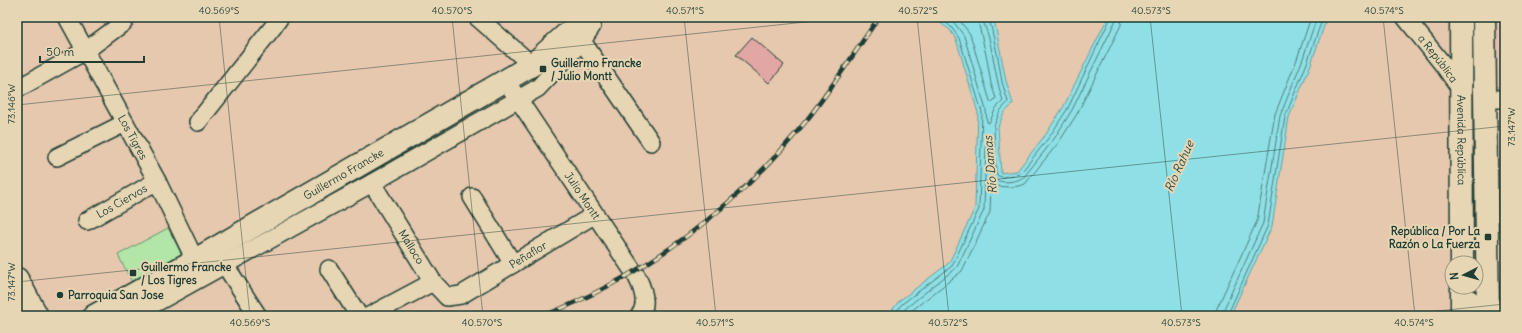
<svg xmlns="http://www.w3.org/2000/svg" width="1522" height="333" font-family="Delius,sans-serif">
	<rect width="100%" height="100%" fill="#e6c8ae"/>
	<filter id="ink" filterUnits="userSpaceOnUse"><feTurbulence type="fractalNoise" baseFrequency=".025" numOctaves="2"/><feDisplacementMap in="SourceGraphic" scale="8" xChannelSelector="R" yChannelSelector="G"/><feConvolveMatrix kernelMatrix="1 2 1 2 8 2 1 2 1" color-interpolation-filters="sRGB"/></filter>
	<g filter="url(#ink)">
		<path fill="#e5beab" d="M1493,17H1505V86H1498Z"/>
		<path fill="#b1e6a8" stroke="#68926e" d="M168,228L182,255L132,282L118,255Z"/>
		<path fill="#8fe0e6" stroke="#629f9f" d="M932,17H991L995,24L1006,81L1013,104L1004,113L998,127L1001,173L1017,171L1046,134L1064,106L1108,17H1327L1311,64L1289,117L1272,226L1230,316H888L899,301L949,263L975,208L978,113L956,39L950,30Z"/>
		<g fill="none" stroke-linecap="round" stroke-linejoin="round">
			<path stroke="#4c7e7b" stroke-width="1" d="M948,17L956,25L964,36L986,110L987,122L989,123L996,108L1003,101C996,80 994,59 989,38C987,31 983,24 983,17
				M957,17L970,34L990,101L992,102L996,98L991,84L987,59L977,17
				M988,17L991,26L998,58L1002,82L1008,102L1000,111L994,126L996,172L998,176L1002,177L1020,174L1050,136L1068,108L1111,17
				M893,316L902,304L952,266L979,209L982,112L959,38L952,28L940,17
				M899,316L906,308L957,267L984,210L986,144L988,143L990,145L991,173L994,179C1001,184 1017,182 1024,177L1054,139L1072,110L1115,22L1116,17
				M907,316L910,312L962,271L990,212L991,186C1002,186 1013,189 1025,184L1059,142L1077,114L1121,25L1122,17
				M1216,316L1217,308L1257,221L1275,114L1297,59L1311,17
				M1222,316L1223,311L1263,223L1280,116L1302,61L1317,17
				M1227,316L1268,225L1285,117L1307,63L1323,17"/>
		</g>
		<path fill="#e2a7a4" stroke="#1f3d34" d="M752,37L784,65L769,83L736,55Z"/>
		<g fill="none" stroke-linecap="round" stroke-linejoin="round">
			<g stroke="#1f3d34" stroke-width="20">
				<g id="street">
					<path id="s1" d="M67,17L157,181L195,260"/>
					<path d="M477,17L532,65"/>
					<path id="s2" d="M1405,17L1445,67L1462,91"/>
					<path d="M582,41L651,142"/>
					<path d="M17,89L85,51L123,23L127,17"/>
					<path id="s3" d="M512,90L637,277C643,289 649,305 639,316"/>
					<path d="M1484,99H1505"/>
					<path d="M198,122L273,27L280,17"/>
					<path d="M57,157L125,123"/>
					<path id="s4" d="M372,183L433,282L447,297L461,295L594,215"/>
					<path d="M472,197L513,264"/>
					<path id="s5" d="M87,221L157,181"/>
					<path d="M225,265L258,316"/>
					<path d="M329,269L359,316"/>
					<path d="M1462,293L1488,312H1505"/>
					<path d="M132,316L372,183L538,88L582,41L592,26L590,17"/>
					<path d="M369,316L433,282"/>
				</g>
			</g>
			<g stroke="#1f3d34" stroke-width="25">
				<g id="secondary">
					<path id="s6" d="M94,316L195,260L532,65L571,30L582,17"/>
				</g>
			</g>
			<g stroke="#1f3d34" stroke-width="25">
				<g id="primary">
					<path id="s7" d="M1461,17L1462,263"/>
					<path d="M1484,17L1488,316"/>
					<path d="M17,279L37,316"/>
					<path d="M1462,287V316"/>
				</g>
			</g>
			<use href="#street" stroke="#e7d6b3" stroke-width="17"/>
			<use href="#secondary" stroke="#e7d6b3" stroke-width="22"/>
			<use href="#primary" stroke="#e7d6b3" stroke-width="22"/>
			<g stroke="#1f3d34" stroke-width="4.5">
				<path id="rail" d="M543,316C646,276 737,207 806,121C832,88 855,52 879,17"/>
			</g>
			<use href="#rail" stroke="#e7d6b3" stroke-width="3" stroke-dasharray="9" stroke-linecap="butt"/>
		</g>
	</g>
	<path fill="none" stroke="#1f3d34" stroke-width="1" stroke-opacity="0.45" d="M219,17L250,316M452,17L483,316M684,17L716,316M917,17L949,316M1150,17L1182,316M1383,17L1415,316M17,105L853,17M17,282L1505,126M17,315V316M1388,316L1505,304"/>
	<g fill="#1f3d34" stroke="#e7d6b3" stroke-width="1.5">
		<rect x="539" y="65" width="8" height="8" rx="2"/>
		<rect x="1484" y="233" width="8" height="8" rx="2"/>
		<rect x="129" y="269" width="8" height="8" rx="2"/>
		<circle cx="60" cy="295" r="4"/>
	</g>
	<g text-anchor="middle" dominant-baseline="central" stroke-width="4" stroke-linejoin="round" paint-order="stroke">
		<g font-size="11" fill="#1f3d34" stroke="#e7d6b3">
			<text stroke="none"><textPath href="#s2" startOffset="53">a República</textPath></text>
			<text stroke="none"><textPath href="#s1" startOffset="137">Los Tigres</textPath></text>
			<text stroke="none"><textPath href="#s7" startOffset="123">Avenida República</textPath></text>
			<text stroke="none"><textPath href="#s6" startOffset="287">Guillermo Francke</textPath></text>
			<text stroke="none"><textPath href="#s3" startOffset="127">Julio Montt</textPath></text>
			<text stroke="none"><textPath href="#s5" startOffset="40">Los Ciervos</textPath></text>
			<text stroke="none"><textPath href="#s4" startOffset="75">Malloco</textPath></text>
			<text stroke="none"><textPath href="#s4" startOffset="229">Peñaflor</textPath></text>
		</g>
		<g font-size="11" font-weight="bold" fill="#1f3d34" stroke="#e7d6b3" text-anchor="start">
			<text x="551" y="63">Guillermo Francke<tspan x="551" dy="13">/ Julio Montt</tspan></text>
			<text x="1480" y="231" text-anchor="end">República / Por La<tspan x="1480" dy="13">Razón o La Fuerza</tspan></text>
			<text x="141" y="267">Guillermo Francke<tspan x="141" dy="13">/ Los Tigres</tspan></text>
			<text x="68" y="295">Parroquia San Jose</text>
		</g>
		<g font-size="12" font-style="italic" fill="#2a4d46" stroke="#e7d6b3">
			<text transform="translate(990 165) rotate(-95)">Río Damas</text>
			<text transform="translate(1179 166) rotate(-66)">Río Rahue</text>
		</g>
	</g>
	<rect width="1522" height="333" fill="none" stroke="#e7d6b3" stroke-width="44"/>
	<g transform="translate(1464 275) rotate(264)"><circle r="19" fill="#e7d6b3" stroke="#979980"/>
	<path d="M0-3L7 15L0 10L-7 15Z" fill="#1f3d34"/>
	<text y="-6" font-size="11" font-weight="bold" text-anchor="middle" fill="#1f3d34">N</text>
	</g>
	<path d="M40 56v6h104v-6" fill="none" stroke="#1f3d34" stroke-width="2"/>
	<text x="46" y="56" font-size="12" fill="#1f3d34" stroke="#e7d6b3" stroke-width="3" paint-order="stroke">50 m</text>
	<rect x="22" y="22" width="1478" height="289" fill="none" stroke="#1f3d34" stroke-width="1.5"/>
	<g font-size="10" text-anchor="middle" fill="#1f3d34">
		<text x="219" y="14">40.569°S</text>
		<text x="452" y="14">40.570°S</text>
		<text x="685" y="14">40.571°S</text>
		<text x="918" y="14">40.572°S</text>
		<text x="1151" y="14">40.573°S</text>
		<text x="1384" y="14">40.574°S</text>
		<text transform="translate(11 104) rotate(-90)" y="4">73.146°W</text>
		<text transform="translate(1511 127) rotate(-90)" y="4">73.147°W</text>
		<text transform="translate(11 282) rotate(-90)" y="4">73.147°W</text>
		<text x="250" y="326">40.569°S</text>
		<text x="482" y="326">40.570°S</text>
		<text x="715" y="326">40.571°S</text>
		<text x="948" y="326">40.572°S</text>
		<text x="1181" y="326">40.573°S</text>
		<text x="1414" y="326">40.574°S</text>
	</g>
</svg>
